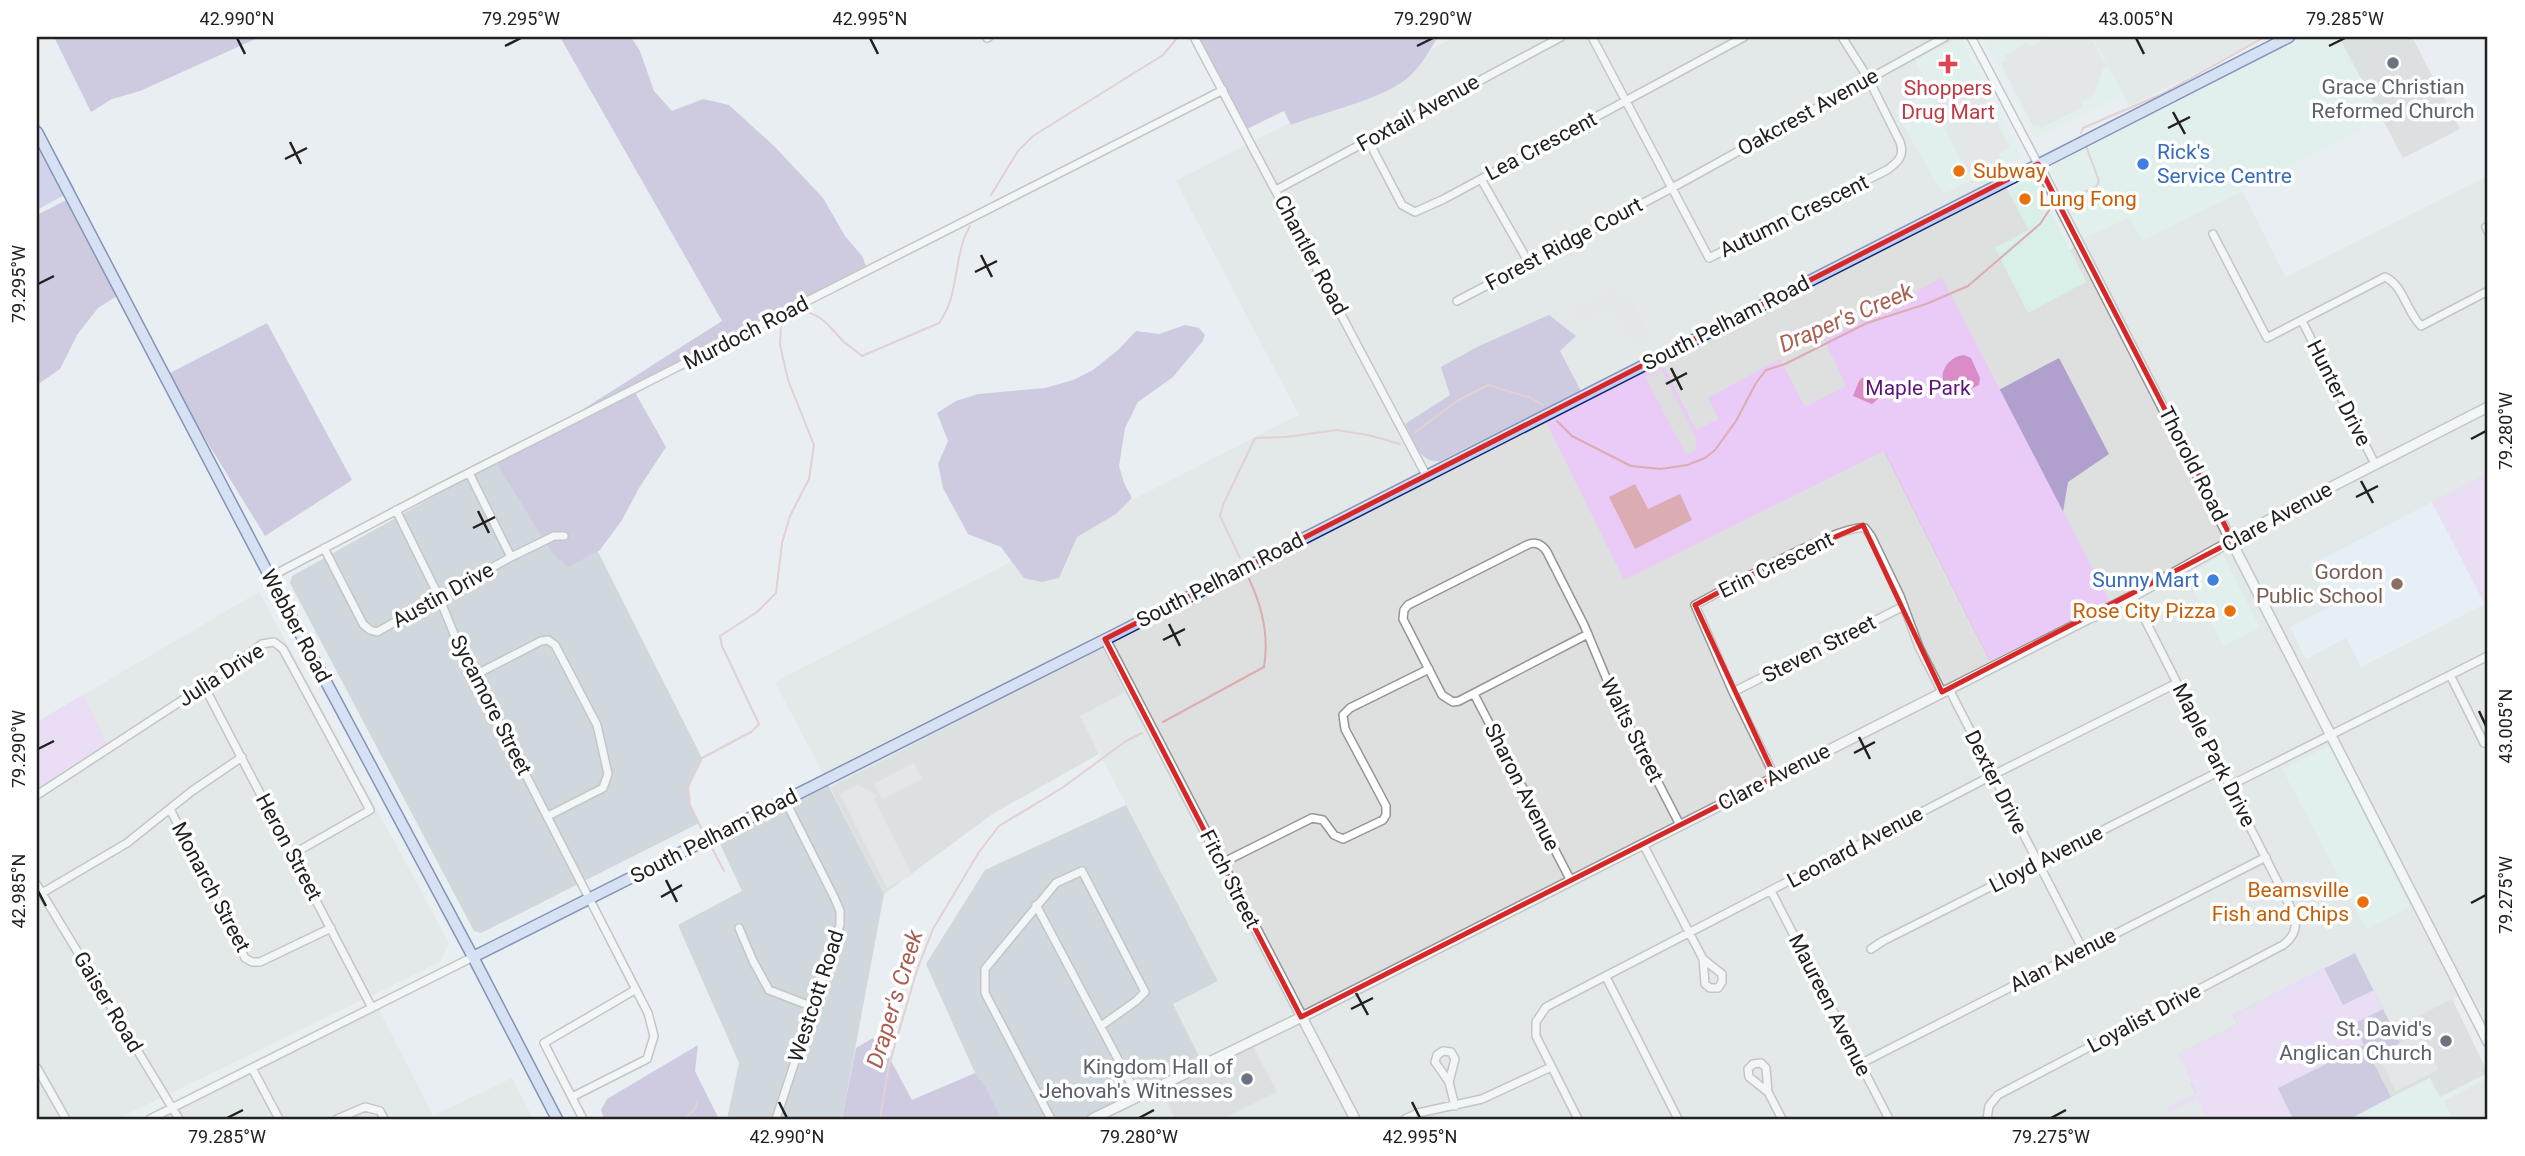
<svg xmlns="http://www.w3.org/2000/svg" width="2525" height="1156" font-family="Roboto,sans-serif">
	<rect width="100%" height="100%" fill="#e8eef1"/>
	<path fill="#dedfdf" d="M1456,37H1962L1916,60L1930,91L1895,111L1943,194L1992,170L2008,190L2029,230L1996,248L2086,282L2070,250L2085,238L2130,217L2142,240L2242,191L2285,277L2488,176V1042L2464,993L2364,1045L2234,1014L2238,1024L2178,1054L2202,1107L2205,1119H1223L1276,1092L1247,1036L1200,1058L1173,1004L1218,981L1080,716L1101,648L830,787L775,682L1299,415L1176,181Z
		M2092,37H2267L2129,106Z
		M259,592L449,943L440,962L117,1119H37V722Z
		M379,1010L433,1116L512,1078L533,1119H157Z
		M1157,1082L1175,1119H1082Z"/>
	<path fill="#d9f0e8" d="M1984,37H2092L2123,94L2035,138Z
		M2304,37H2339L2382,118L2142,240L2129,217L2085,238L2049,166Z
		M1960,38L2020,156L1943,194L1895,111L1930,91L1915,60Z
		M2034,178L2086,282L2028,313L1995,248L2029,230L2008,190Z
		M2223,555L2260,628L2224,646L2186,577Z
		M2329,746L2410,906L2367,930L2282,769Z
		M2488,1073V1119H2348L2430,1078L2440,1097Z"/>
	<path fill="#e5eefd" d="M2432,502L2485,604L2361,667L2346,638L2306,659L2290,627L2331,606L2310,565Z"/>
	<path fill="#cfcfcf" d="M2339,37H2412L2460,129L2403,158Z
		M1102,648L1125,692L1080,716L1099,754L994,813L884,894L830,787Z
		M2452,999L2488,1073L2440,1097L2430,1078L2348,1119L2278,1089Z
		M1252,1045L1277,1092L1223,1119H1175L1162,1092Z"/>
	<path fill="#b4bac5" d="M540,437L702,758L688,787L690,805L699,823L481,933L474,931L290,583L292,576Z
		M825,779L884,894L842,1119H727L739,1063L678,925L742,891L716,835Z
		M1126,805L1218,981L1173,1004L1200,1058L1082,1119H1002L986,1087L975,1073L926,964L985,870Z"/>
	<path fill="#bab2e6" d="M37,120L75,189L37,210Z"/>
	<path fill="#afa0cd" d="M54,37H260L140,91L112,99L91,112Z
		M560,37H631L640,51L654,91L672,111L703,99L729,105L774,146L823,198L845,236L862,256L866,266L633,389L666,447L639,488L622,520L600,550L568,567L553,554L497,464L722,321Z
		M1189,37H1438C1430,49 1423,63 1413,73C1388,99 1325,111 1291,125L1284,111L1245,130Z
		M70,198L120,294L98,308L77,335L60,369L37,385V215Z
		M1549,315L1576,336L1560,351L1581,391L1440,461C1419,464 1413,439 1405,424L1450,395L1441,367L1479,346Z
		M267,323L352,480L265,536L166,375Z
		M1185,325L1199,328L1205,335L1202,342L1173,377L1138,402L1125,428L1119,466L1124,483L1132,498L1116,514L1077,537L1059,578L1042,582L1024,578L1001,547L968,534L943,488L938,464L948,441L937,413L956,401L978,394L1045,388L1073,380L1093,370L1118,350L1136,331L1159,334Z
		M2059,358L2109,454L2068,482L2063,512L1990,661L1884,451Z
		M2355,953L2400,1043L2371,1058L2391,1097L2350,1119H2215L2196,1094L2191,1083L2195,1077L2178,1054L2238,1024L2233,1015Z
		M873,1038L890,1059L912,1100L975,1073L986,1087L1002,1119H842L856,1048Z
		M698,1045L695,1071L719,1119H604L601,1110L607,1099Z"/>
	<path fill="#eacaf6" d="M1942,278L2110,602L1990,661L1884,451L1624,580L1546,422L1662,363L1696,430L1719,419L1708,398L1780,359L1805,407L1846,386L1824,339Z
		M2488,473V602L2485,604L2432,502Z
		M83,695L109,748L37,795V722Z
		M2324,968L2343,1005L2374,990L2383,1009L2353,1024L2364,1045L2278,1088L2293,1119H2205L2198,1098L2170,1112L2167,1108L2196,1093L2178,1054L2238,1024L2233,1015Z"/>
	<path fill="#d98cc6" d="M1964,355L1971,358L1980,378L1979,385L1960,394C1957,392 1952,392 1949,389C1934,377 1948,356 1964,355Z
		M1862,378H1868L1879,385V398L1872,404L1853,396L1859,381Z"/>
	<path fill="#ddd" d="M2049,37H2090L2107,67L2103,69L2094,95L2081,102L2083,107L2041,128L2038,123L2033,126L2001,63L2006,60L2004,56L2027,43L2030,47Z
		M1968,79L1974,90L1980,88L2010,148L1999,153L2003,161L1974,177L1971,172L1968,174L1933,105L1949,97L1946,90Z
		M1614,289L1620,297L1627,293L1651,338L1634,347L1612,306L1579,322L1575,309Z
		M1661,369L1697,439L1695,450L1686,455L1645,377Z
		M914,763L922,779L882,799L874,784Z
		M858,785L878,796L874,799L912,875L887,888L840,794Z
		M2420,1033L2438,1070L2396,1091L2378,1055Z
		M2486,1079L2488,1085V1119H2453L2444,1101Z"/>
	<path fill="#dbacb2" d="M1635,484L1648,509L1680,494L1692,520L1635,549L1609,497Z"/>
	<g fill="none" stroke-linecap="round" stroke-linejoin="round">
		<path stroke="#dbacb2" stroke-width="2" d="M2081,133L2083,128L2162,94L2265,37
			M991,195L1018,151L1033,136L1163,55L1178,37
			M2068,199L2096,187L2099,181L2086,146
			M1557,421L1572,436L1631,466L1661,469L1687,465L1705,458L1715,450L1736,421L1756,383L1766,370L1785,364L1867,323L1926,304L1968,286L2040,224L2050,209
			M1414,433L1457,401L1488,385L1531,398L1543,405
			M1240,558L1220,516L1223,505L1255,438L1286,437L1337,430L1368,435L1400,444
			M1163,722L1264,667C1269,637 1262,606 1249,579
			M703,832L690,805L688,787L702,758L751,732L759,724L722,646L720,636L757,612L776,593L782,543L790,516L809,479L814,445L788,380L780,345L781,325L807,312C825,317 831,329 843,341C849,346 856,351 862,356L939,323C960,295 953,254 970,226
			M712,848L724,871
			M683,1119L695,1109L698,1101
			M880,1119L889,1065L917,970L933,929L979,852L999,826L1062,788L1126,741L1142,733"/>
		<g stroke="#959595" stroke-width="10">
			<path id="minor" d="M1194,37L1426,475
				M1592,37L1709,258L1887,170C1898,162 1905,156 1900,142L1868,78L1842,37
				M1971,37L2038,164
				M987,38L989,37
				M1368,140L1402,205L1415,212L1444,199L1744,37
				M1481,179L1529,263
				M1276,190L1561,37
				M2488,226L2486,227L2488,232
				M2213,234L2267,338L2385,277C2404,286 2406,311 2421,326L2488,291
				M1457,301L1672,188L1945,37
				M2302,321L2375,464
				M469,473L511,557
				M396,510L439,597L456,639L648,1013L654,1036L647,1059L572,1097
				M324,548L363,624L370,630L377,632L511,557L554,536H564
				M270,577L435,490L1223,90
				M1588,634L1459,701L1453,702L1442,695L1403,619L1404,610L1408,605L1527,545C1535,541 1542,544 1547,552L1584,625L1615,699L1680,825
				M475,675L541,641L548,640L555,645L597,725L608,774L603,788L548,816
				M2450,675L2484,743
				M204,686L372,1008
				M1949,689L2083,950
				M1733,692L1904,606
				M1474,694L1571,881
				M1775,777L1733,692L1695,605C1724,590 1838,524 1865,528L1871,536L1900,596L1919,647L1942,692
				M2229,786L2488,656
				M37,795L204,686L262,644L274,642L283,649L370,810L293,854
				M170,809L245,958L252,962H260L331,928
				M1643,844L1703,959L1722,974V982L1718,988H1710L1705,984L1703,959
				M1222,863L1312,818L1323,820L1334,835L1343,839L1383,820L1386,815V806L1345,729L1343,715L1350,708L1429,669
				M37,885L179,1119
				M1771,891L1889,1119
				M42,893L127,843L192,791L242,757
				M1036,905L1137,1095
				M739,928L753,961L769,990L813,1007
				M1871,949L1883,941L2222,770
				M1606,977L1678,1119
				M1860,1064L2266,857
				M37,1068L66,1119
				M252,1068L279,1119
				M1449,1082L1435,1062L1437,1055L1443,1051L1451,1052L1455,1059L1449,1082L1455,1106
				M1768,1092L1749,1077L1748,1069L1753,1064L1761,1063L1766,1068L1768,1092L1782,1119
				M150,1119L473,957
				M337,1119L365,1107L380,1111L384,1119
				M583,1119L544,1043L633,991
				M776,1119L840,925V911L835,899L785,800
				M1051,1119L985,993V969L1056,883L1082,871L1145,992L1136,1001L1101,1026
				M1405,1119L1418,1113L1482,1099L1551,1067
				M1578,1119L1536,1036V1022L1546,1007L1993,775L2177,683
				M1987,1119L1989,1106L1998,1095L2283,945C2294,937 2298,927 2294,914L2133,596"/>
		</g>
		<g stroke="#959595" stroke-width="12">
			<path id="tertiary" d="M2038,164L2488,1042
				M1105,639L1355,1119
				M1092,1119L1310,1013L2133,596L2292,507L2488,407"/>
		</g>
		<g stroke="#0d2773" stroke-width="13">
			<path id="secondary" d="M37,132L270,577L473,957L557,1119
				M473,957L1114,635L2289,37"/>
		</g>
		<use href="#minor" stroke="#fff" stroke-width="7"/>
		<use href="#tertiary" stroke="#fff" stroke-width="9"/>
		<use href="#secondary" stroke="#c1d1f6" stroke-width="10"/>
	</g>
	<path d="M0 0H2525V1156H0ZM2038,164L2233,541L1942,692L1863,525L1774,563L1695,605L1775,777L1301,1017L1105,639Z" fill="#e8eef1" fill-opacity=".55" fill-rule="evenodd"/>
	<path fill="none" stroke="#d62828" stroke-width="5" stroke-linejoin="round" d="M2038,164L2233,541L1942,692L1863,525L1774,563L1695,605L1775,777L1301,1017L1105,639Z"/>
	<path fill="none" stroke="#212121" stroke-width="2.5" d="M237,38L245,54M870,38L878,54M2136,38L2144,54M505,46L521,38M1417,46L1433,38M2329,46L2345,38M2173,112L2185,134M2168,128L2190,117M290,142L301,164M285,159L307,148M981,255L992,277M975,272L997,261M38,284L54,276M1671,368L1682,390M1666,384L1687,373M2471,439L2486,431M2361,481L2373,503M2356,497L2378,486M478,511L489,533M473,528L495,517M1169,624L1180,646M1163,640L1185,629M2479,711L2486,726M1859,737L1870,759M38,749L54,741M1854,753L1875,742M666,880L677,902M38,891L46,906M661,897L682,885M2471,903L2486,895M1356,993L1368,1015M1351,1009L1373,998M779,1102L787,1118M1412,1102L1420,1118M227,1118L243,1110M1139,1118L1154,1110M2051,1118L2066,1110"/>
	<g fill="#6b7280" stroke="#fff" stroke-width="2.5">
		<circle cx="2393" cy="63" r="7"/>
		<circle cx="2446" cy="1041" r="7"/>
		<circle cx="1247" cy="1079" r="7"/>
	</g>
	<path fill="#e0444e" stroke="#fff" stroke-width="2.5" d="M1944.5 53.5h7v7h7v7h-7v7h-7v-7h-7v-7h7z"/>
	<g fill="#3f7fe0" stroke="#fff" stroke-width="2.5">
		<circle cx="2143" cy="164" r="7"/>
		<circle cx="2213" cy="580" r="7"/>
	</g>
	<g fill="#e8710a" stroke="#fff" stroke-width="2.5">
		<circle cx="1959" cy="171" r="7"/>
		<circle cx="2025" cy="199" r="7"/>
		<circle cx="2230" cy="611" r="7"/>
		<circle cx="2363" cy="902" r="7"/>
	</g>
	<circle fill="#8d6e63" stroke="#fff" stroke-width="2.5" cx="2397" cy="584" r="7"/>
	<g text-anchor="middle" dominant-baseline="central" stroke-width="7" stroke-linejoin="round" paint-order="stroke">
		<g font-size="21" fill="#5b616d" stroke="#fff" text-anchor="end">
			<text x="2393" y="87" text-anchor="middle">Grace Christian<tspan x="2393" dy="24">Reformed Church</tspan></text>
			<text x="2432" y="1029">St. David's<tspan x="2432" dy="24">Anglican Church</tspan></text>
			<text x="1233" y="1067">Kingdom Hall of<tspan x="1233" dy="24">Jehovah's Witnesses</tspan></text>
		</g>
		<g font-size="21" fill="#be3a42" stroke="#fff">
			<text x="1948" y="88">Shoppers<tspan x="1948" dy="24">Drug Mart</tspan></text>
		</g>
		<g font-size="21" fill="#212121" stroke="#fff">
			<text transform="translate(1808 112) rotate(-29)">Oakcrest Avenue</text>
			<text transform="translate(1418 113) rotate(-29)">Foxtail Avenue</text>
			<text transform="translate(1541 146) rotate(-28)">Lea Crescent</text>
			<text transform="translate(1794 216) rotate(-26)">Autumn Crescent</text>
			<text transform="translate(1564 244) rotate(-28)">Forest Ridge Court</text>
			<text transform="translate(1311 255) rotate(62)">Chantler Road</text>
			<text transform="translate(1726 323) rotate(-27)">South Pelham Road</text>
			<text transform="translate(746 333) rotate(-27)">Murdoch Road</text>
			<text transform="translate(2339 393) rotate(63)">Hunter Drive</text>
			<text transform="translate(2193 464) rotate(63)">Thorold Road</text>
			<text transform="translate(2277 517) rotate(-29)">Clare Avenue</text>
			<text transform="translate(1776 565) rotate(-26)">Erin Crescent</text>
			<text transform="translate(1220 580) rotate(-27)">South Pelham Road</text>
			<text transform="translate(443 595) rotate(-29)">Austin Drive</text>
			<text transform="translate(296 626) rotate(62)">Webber Road</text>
			<text transform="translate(1819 649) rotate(-27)">Steven Street</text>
			<text transform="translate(221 675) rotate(-33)">Julia Drive</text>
			<text transform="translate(491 705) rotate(63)">Sycamore Street</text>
			<text transform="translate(1632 730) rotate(63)">Walts Street</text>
			<text transform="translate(2214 755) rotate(63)">Maple Park Drive</text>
			<text transform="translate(1774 777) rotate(-27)">Clare Avenue</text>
			<text transform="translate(1996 782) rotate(63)">Dexter Drive</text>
			<text transform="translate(1522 787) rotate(63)">Sharon Avenue</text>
			<text transform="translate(714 836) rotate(-27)">South Pelham Road</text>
			<text transform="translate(289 847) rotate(62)">Heron Street</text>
			<text transform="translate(1855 847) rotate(-28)">Leonard Avenue</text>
			<text transform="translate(2046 859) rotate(-27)">Lloyd Avenue</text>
			<text transform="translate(1230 879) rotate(63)">Fitch Street</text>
			<text transform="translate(211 887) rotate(62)">Monarch Street</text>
			<text transform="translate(2063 960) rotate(-27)">Alan Avenue</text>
			<text transform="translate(816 996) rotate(-72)">Westcott Road</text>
			<text transform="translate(108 1002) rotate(59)">Gaiser Road</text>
			<text transform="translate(1830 1005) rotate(63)">Maureen Avenue</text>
			<text transform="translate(2144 1018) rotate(-28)">Loyalist Drive</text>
		</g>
		<g font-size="21" fill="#366cbe" stroke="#fff" text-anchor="start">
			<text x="2157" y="152">Rick's<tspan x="2157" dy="24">Service Centre</tspan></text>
			<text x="2199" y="580" text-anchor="end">Sunny Mart</text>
		</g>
		<g font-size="21" fill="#c56008" stroke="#fff" text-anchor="start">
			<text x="1973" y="171">Subway</text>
			<text x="2039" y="199">Lung Fong</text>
			<text x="2216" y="611" text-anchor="end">Rose City Pizza</text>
			<text x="2349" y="890" text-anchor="end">Beamsville<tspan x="2349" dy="24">Fish and Chips</tspan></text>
		</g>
		<g font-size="21" fill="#5d147a" stroke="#fff">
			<text x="1918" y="388">Maple Park</text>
		</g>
		<g font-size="21" fill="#785e54" stroke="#fff" text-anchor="end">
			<text x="2383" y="572">Gordon<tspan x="2383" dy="24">Public School</tspan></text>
		</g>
		<g font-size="23" font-style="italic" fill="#ab5f53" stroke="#fff">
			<text transform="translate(1846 318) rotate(-23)">Draper's Creek</text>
			<text transform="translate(895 999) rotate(-73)">Draper's Creek</text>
		</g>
	</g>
	<rect width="2525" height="1156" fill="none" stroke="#ffffff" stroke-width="77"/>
	<rect x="38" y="38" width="2448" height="1080" fill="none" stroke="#212121" stroke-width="2.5"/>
	<g font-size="18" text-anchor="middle" fill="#212121">
		<text x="237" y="25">42.990°N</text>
		<text x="521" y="25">79.295°W</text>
		<text x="870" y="25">42.995°N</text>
		<text x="1433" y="25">79.290°W</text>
		<text x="2136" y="25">43.005°N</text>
		<text x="2345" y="25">79.285°W</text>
		<text transform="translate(19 284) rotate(-90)" y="6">79.295°W</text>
		<text transform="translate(2506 431) rotate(-90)" y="6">79.280°W</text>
		<text transform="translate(2506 726) rotate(-90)" y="6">43.005°N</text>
		<text transform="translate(19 749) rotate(-90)" y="6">79.290°W</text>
		<text transform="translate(19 891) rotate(-90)" y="6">42.985°N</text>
		<text transform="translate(2506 895) rotate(-90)" y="6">79.275°W</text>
		<text x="227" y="1143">79.285°W</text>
		<text x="787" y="1143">42.990°N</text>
		<text x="1139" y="1143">79.280°W</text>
		<text x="1420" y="1143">42.995°N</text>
		<text x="2051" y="1143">79.275°W</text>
	</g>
</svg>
